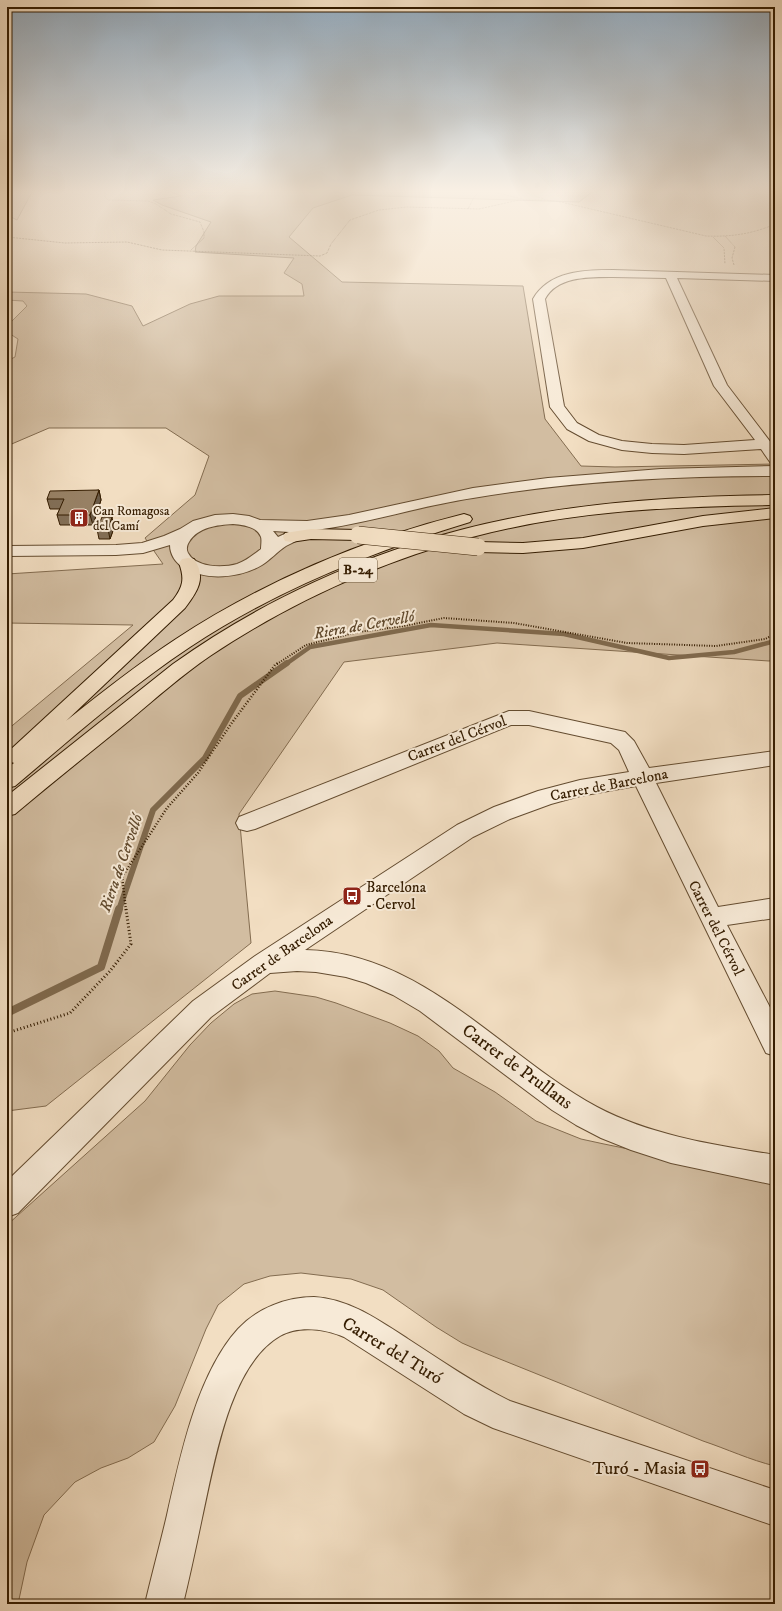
<svg xmlns="http://www.w3.org/2000/svg" width="782" height="1611" font-family="'IM FELL DW Pica',serif">
	<rect width="100%" height="100%" fill="#f2dec2"/>
	<filter id="stains"><feTurbulence type="fractalNoise" baseFrequency=".005" numOctaves="4"/><feColorMatrix values="0 0 0 0 .2 0 0 0 0 .09 0 0 0 0 .02 0 0 0 .5 -.17"/></filter>
	<radialGradient id="worn" r=".72"><stop offset=".6" stop-color="#630" stop-opacity="0"/><stop offset="1" stop-color="#630" stop-opacity=".3"/></radialGradient>
	<path fill="#d2bda1" stroke="#836c50" d="M7,192H32L17,220L7,215Z
		M171,192H592L579,202L352,195L313,208L289,237L342,282L523,286L545,419L581,466L615,467L775,464V660L769,661L497,643L344,662L239,814L251,943L46,1106L7,1111V730L133,625L7,623V574L163,564L145,538L195,495L209,456L166,428H49L7,446V361L15,357L18,339L7,332V326L27,306L23,301L7,300V292L86,294L132,306L143,326L190,304L219,296H304L302,284L284,273L294,258L195,252L196,246L211,222L162,205L153,200L181,196Z
		M275,991L316,997L336,1003L390,1023L418,1036L439,1051L453,1068L495,1092L536,1121L581,1139L604,1144L775,1179V1466C750,1460 727,1449 703,1441L485,1353L462,1343L436,1327L383,1290L351,1279L301,1273L270,1276L244,1284L218,1305L206,1329L175,1406L154,1442L128,1458L101,1468L75,1482L44,1515L27,1562L18,1604H7V1225L145,1101L190,1045L211,1023L234,1004L252,994Z"/>
	<g fill="none" stroke-linecap="round" stroke-linejoin="round">
		<path stroke="#7f694d" stroke-width="4.5" d="M286,664L310,647L431,625L564,634L669,658L734,652L775,641"/>
		<path stroke="#7f694d" stroke-width="6" d="M119,910L153,810L205,758L240,696L287,663"/>
		<path stroke="#7f694d" stroke-width="8" d="M7,1013L101,967L119,909"/>
		<g stroke="#644c30" stroke-width="2">
			<path id="minor" d="M613,270L775,275V281L677,278L727,385L775,448V463L770,462L761,449L684,454L652,453L622,450L589,441L567,429L550,407L533,299C549,271 584,270 613,270ZM613,277L666,278L714,386L755,440L684,445L652,444L622,441L599,435L577,423L564,406L545,299C557,276 590,277 613,277Z
				M775,466V476C674,476 573,481 473,498C420,506 369,523 316,530L314,532C305,537 295,541 286,546C277,552 270,560 262,565C240,578 206,581 184,568C176,563 170,555 170,545L143,553L116,555L7,556V546L116,545L142,543L164,536L180,529L193,521L215,515L233,514L249,516L260,520L307,521L349,515L473,488L548,478L661,469ZM233,524C242,525 257,526 261,537C262,540 261,546 261,549C253,555 246,561 237,564C223,568 196,568 188,553C186,549 187,545 189,542C198,527 217,525 233,524ZM273,531L289,532L278,537Z
				M509,711H529L625,732L634,741L649,768L775,751V765L656,783L718,907L775,898V918L727,925L775,1017V1056L766,1053L636,786L580,796L551,804L510,819L473,837L305,950C423,952 501,1055 597,1107C652,1136 715,1145 775,1155V1185L671,1163L631,1150L601,1138L576,1125L552,1110L420,1011L393,995L366,983L346,977L316,972L297,971L270,973L211,1017L18,1213L7,1217V1181L193,1001L255,956L457,825L494,807L538,791L580,780L629,772L619,750L611,743L529,725H511L255,829L247,831L239,829L236,823L239,817Z
				M314,1297C350,1299 380,1321 408,1339C442,1361 475,1384 510,1401L775,1490V1526L493,1428L464,1414L344,1337C325,1329 299,1325 280,1336C229,1365 214,1465 202,1518C196,1547 190,1575 183,1604H145C152,1574 160,1545 167,1515C180,1457 197,1374 238,1329C257,1308 287,1297 314,1297Z"/>
		</g>
		<g stroke="#341c00" stroke-width="2">
			<path id="highway" d="M775,495V505C674,506 570,511 472,537C379,562 289,603 210,656C182,675 156,698 130,720C92,751 53,782 15,814L7,816V796L173,664C272,593 389,543 508,519C596,501 685,496 775,495Z
				M775,508V518L703,526L583,548L523,553L478,552L472,551L470,547L472,543L478,542L523,543L583,538L703,516Z
				M464,514L470,516L472,519L470,522C371,552 276,590 190,647C128,688 72,738 15,786L7,788V768L14,763L9,761L7,759L9,751L173,600C183,587 185,579 179,563L182,559L188,558L194,559C207,578 197,592 185,608L66,721C102,692 138,664 176,639C263,582 363,539 464,514Z
				M311,529L358,530L364,532L366,535L364,538L358,540L311,539L291,542L285,541L283,537L285,533Z"/>
		</g>
		<path stroke="#341c00" stroke-width="1" stroke-dasharray="0.5 1" stroke-linecap="butt" d="M105,192V197L108,200L148,201L156,204L171,214L200,222L204,232V238L191,250
			M494,192L522,199
			M524,192L544,199
			M468,209L474,197L479,192
			M725,236L735,247L732,258L734,265
			M7,237L65,243L127,242L162,250L320,256L327,253L331,244L350,220L379,210L407,207L479,209L519,200H546L561,202L706,236C730,237 753,234 775,224
			M713,237L724,248L725,264"/>
		<path stroke="#341c00" stroke-width="2" stroke-dasharray="1 1.5" stroke-linecap="butt" d="M277,664L306,645L358,632L404,626L444,618L514,623L627,643L716,646L765,639L775,634"/>
		<path stroke="#341c00" stroke-width="2.5" stroke-dasharray="1 2" stroke-linecap="butt" d="M126,910L122,877L167,808L198,773L231,724L275,665L278,663"/>
		<path stroke="#341c00" stroke-width="3" stroke-dasharray="1 2.5" stroke-linecap="butt" d="M7,1033L70,1013L110,971L131,944L126,909"/>
		<use href="#minor" fill="#f7ead7" fill-rule="evenodd"/>
		<use href="#highway" fill="#f2dec2" fill-rule="evenodd"/>
		<g stroke="#341c00" stroke-width="18" stroke-linecap="butt">
			<path id="highway-bridge" d="M358,535L478,547"/>
		</g>
		<use href="#highway-bridge" stroke="#f2dec2" stroke-width="17"/>
	</g>
	<path fill="#826f57" stroke="#341c00" d="M99,490L101,500L93,525H60L57,515L60,509H50L47,499Z
		M114,528L110,539H99L97,529Z"/>
	<path fill="#6a5a47" stroke="#341c00" d="M99,490L101,500L93,525L90,515Z
		M112,517L114,528L110,539L108,529Z"/>
	<path fill="#978165" stroke="#341c00" d="M99,490L90,515H57L64,499H47L50,491Z
		M102,517H112L108,529H97Z"/>
	<linearGradient id="sky" x2="0" y2="1"><stop stop-color="#92aabe"/><stop offset="0.46" stop-color="#f9f0e4"/><stop offset="1" stop-color="#f9f0e4" stop-opacity="0"/></linearGradient>
	<rect width="782" height="417" fill="url(#sky)"/>
	<defs>
		<g id="building-square" transform="scale(1)"><rect x="-9" y="-9" width="18" height="18" rx="4" fill="#8f2418" stroke="#f7ead7"/><path d="M-4-6H4V6H1V3H-1V6H-4ZM-2.5-4.3h1.7v1.8h-1.7ZM.8-4.3h1.7v1.8H.8ZM-2.5-1h1.7V.8h-1.7ZM.8-1h1.7V.8H.8Z" fill="#fff"/></g>
		<g id="bus-square" transform="scale(1)"><rect x="-9" y="-9" width="18" height="18" rx="4" fill="#8f2418" stroke="#f7ead7"/><path d="M-5-6H5V4H4V6H2V4H-2V6H-4V4H-5ZM-3.5-4V0h7V-4ZM-3.5 1.2v1.5H-2V1.2ZM2 1.2v1.5H3.5V1.2Z" fill="#fff"/></g>
	</defs>
	<g fill-rule="evenodd">
		<use href="#building-square" x="79" y="518"/>
		<use href="#bus-square" x="352" y="896"/>
		<use href="#bus-square" x="700" y="1469"/>
	</g>
	<g text-anchor="middle" dominant-baseline="central" stroke-width="4" stroke-linejoin="round" paint-order="stroke">
		<g font-size="13" fill="#341c00" stroke="#f7ead7" text-anchor="start">
			<text x="93" y="511">Can Romagosa<tspan x="93" dy="15">del Camí</tspan></text>
		</g>
		<rect fill="#f7ead7" stroke="#6e5a40" stroke-width="1" x="339" y="558" width="38" height="24" rx="3"/>
		<g font-size="14" font-weight="bold" fill="#341c00">
			<text x="358" y="570">B-24</text>
		</g>
		<g font-size="15" fill="#341c00" stroke="#f7ead7">
			<text transform="translate(457 739) rotate(-21)">Carrer del Cérvol</text>
			<text transform="translate(609 785) rotate(-11)">Carrer de Barcelona</text>
			<text transform="translate(716 928) rotate(63)">Carrer del Cérvol</text>
			<text transform="translate(282 953) rotate(-35)">Carrer de Barcelona</text>
		</g>
		<g font-size="15" fill="#341c00" stroke="#f7ead7" text-anchor="start">
			<text x="366" y="887">Barcelona<tspan x="366" dy="17">- Cervol</tspan></text>
		</g>
		<g font-size="16" font-style="italic" fill="#60492d" stroke="#f7ead7">
			<text transform="translate(364 625) rotate(-10)">Riera de Cervelló</text>
			<text transform="translate(121 863) rotate(-71)">Riera de Cervelló</text>
		</g>
		<g font-size="18" fill="#341c00" stroke="#f7ead7">
			<text transform="translate(517 1067) rotate(36)">Carrer de Prullans</text>
			<text transform="translate(392 1351) rotate(31)">Carrer del Turó</text>
		</g>
		<g font-size="18" fill="#341c00" stroke="#f7ead7" text-anchor="end">
			<text x="686" y="1469">Turó - Masia</text>
		</g>
	</g>
	<rect width="782" height="1611" fill="none" stroke="#f2dec2" stroke-width="24"/>
	<rect x="8" y="8" width="766" height="1595" fill="none" stroke="#341c00" stroke-width="2"/>
	<rect x="12" y="12" width="758" height="1587" fill="none" stroke="#341c00"/>
	<rect width="100%" height="100%" filter="url(#stains)"/>
	<rect width="100%" height="100%" fill="url(#worn)"/>
</svg>
